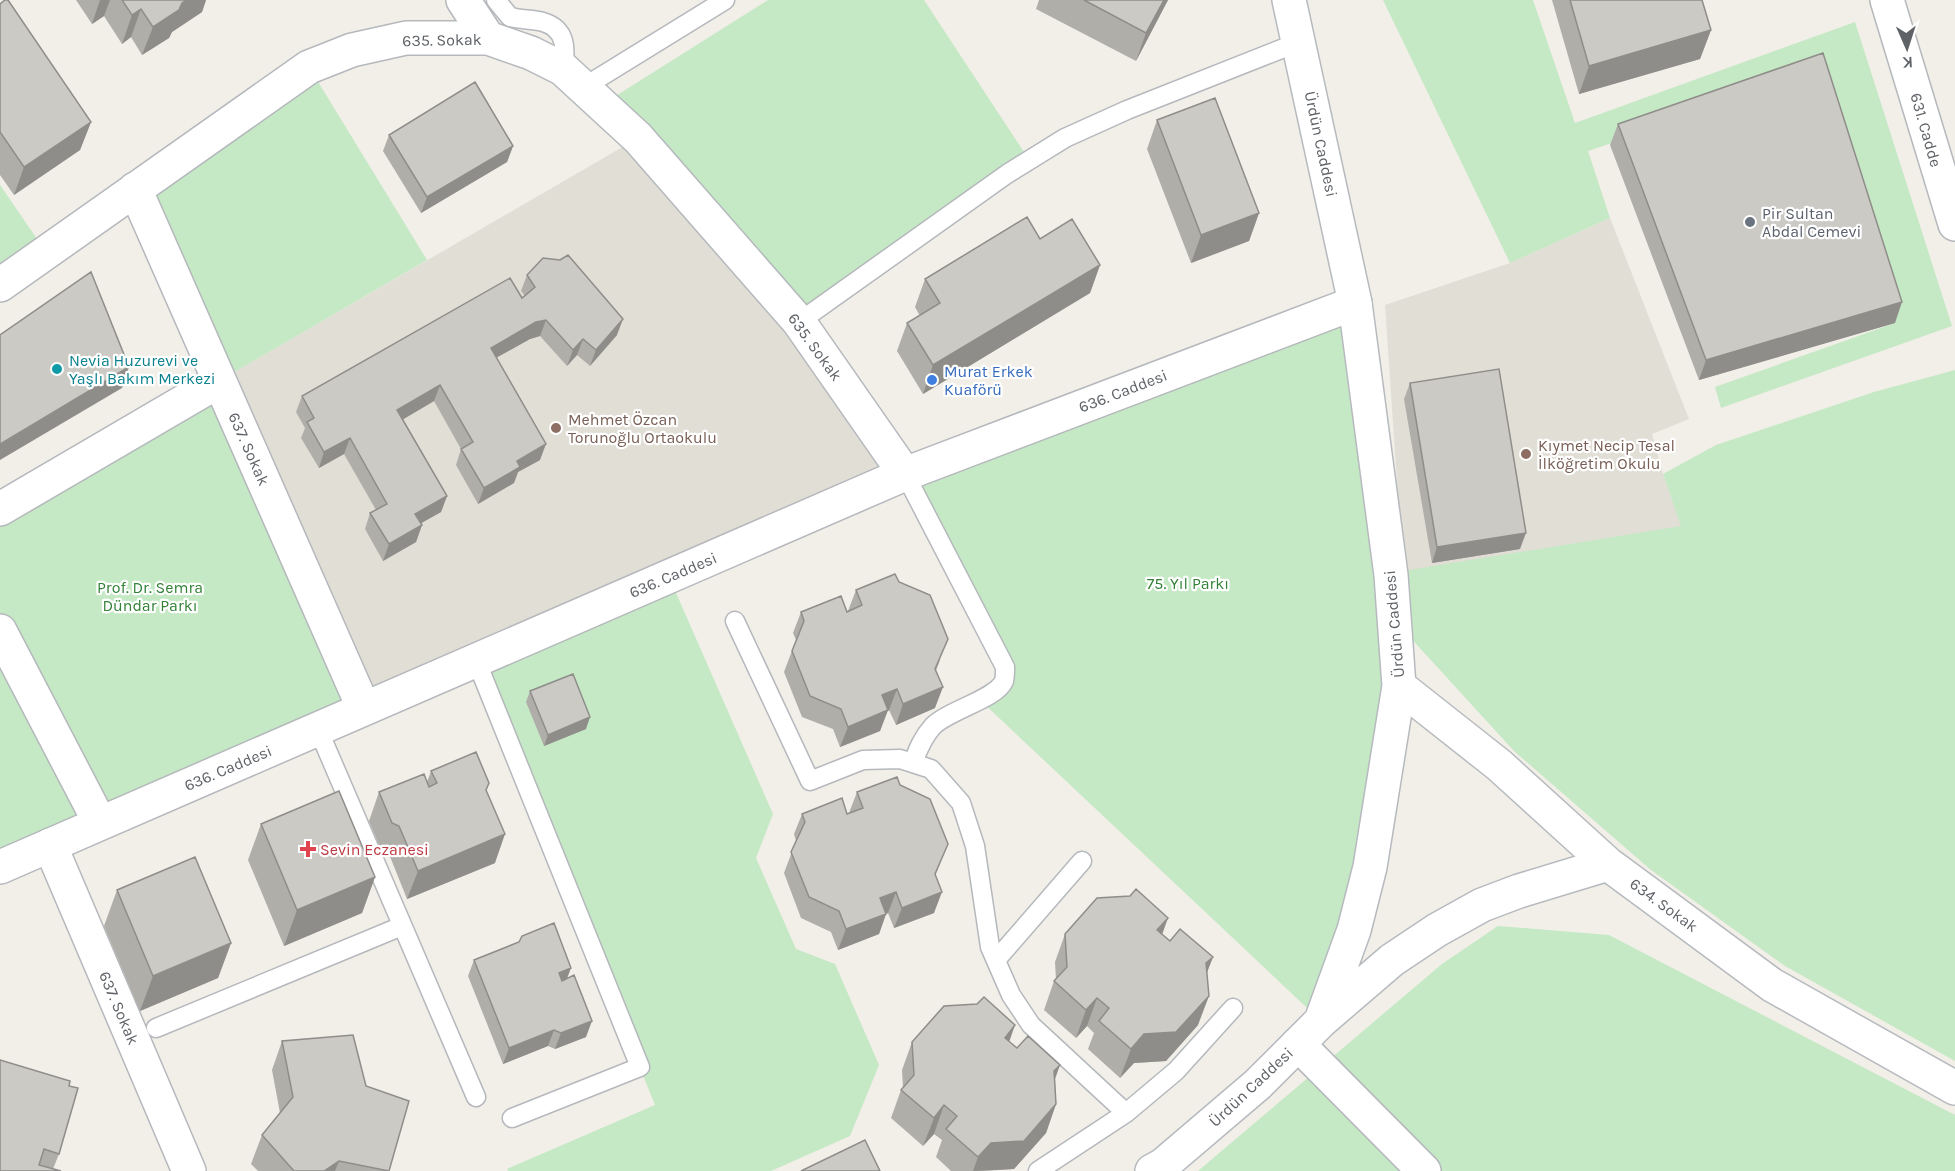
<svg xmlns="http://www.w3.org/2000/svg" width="1955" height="1171" font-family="Karla,sans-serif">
	<rect width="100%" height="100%" fill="#f1efe8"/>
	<path fill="#e1ded6" d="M638,138L905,474L364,709L219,381Z
		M1610,218L1689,419L1652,434L1663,474L1739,687L1403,571L1385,305L1510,263Z"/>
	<path fill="#c5e8c5" d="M768,0H924L1024,152L799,322L603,104Z
		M1383,0H1533L1575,123L1855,22L1952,326L1721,408L1715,387L1895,323L1815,75L1588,151L1610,218L1510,263Z
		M309,67L427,260L219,381L364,709L0,867V509L219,381L135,189Z
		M0,185L46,252L0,285Z
		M1355,303L1399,686L1321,1021L980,700L1004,682L905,474Z
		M1955,370V1061L1785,966L1651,870L1514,751L1407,634L1403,571L1681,526L1663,474L1716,445L1874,392Z
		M669,577L773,814L756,858L796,949L835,964L879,1065L850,1136L771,1171H508L507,1169L655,1105L476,660Z
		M1498,926L1609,935L1955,1115V1171H1198L1442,964Z"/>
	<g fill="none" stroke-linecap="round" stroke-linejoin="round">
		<g stroke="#b5b8bc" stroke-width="21">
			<path id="lane" d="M496,0L510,17C521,20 533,19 543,22C567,29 566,50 563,69
				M584,87L725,0
				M799,322L1007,174L1065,138L1127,110L1299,42
				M905,474L1005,667C1005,671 1005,678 1004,681C996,699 949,710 933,726C923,737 918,749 913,763
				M735,621L810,781L863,760L900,759L931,769L961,803L975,846L990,947L1011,995L1031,1025L1126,1113
				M476,660L640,1067L512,1118
				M318,729L476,1097
				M996,960L1082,861
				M156,1028L402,926
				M1038,1171L1126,1113L1176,1071L1233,1008"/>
		</g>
		<g stroke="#b5b8bc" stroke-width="36">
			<path id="street" d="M463,0L488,38
				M1887,0L1955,224
				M135,189L364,709
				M0,285L309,67L352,50L406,38H488L531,53L563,69L638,138L799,322L905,474
				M0,509L219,381
				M0,631L100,823
				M50,845L189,1171
				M0,867L905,474L1355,303
				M1298,1044L1424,1171"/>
		</g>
		<g stroke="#b6babf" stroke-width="36">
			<path id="secondary" d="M1289,0L1355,303L1391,575L1399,686L1370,867L1354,930L1321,1021
				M1399,686L1499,765L1608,864L1772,985L1955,1088
				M1152,1171L1163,1165L1258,1084L1321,1021L1392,960L1437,930L1482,905L1519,891L1608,864"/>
		</g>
		<use href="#lane" stroke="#fff" stroke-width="18"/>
		<use href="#street" stroke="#fff" stroke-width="33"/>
		<use href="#secondary" stroke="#fff" stroke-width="33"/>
	</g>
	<path fill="#afaea9" d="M76,0H206L202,12L172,32L169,38L142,55L131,37L122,44L104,16L92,24Z
		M1039,0H1168L1136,61L1036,9Z
		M1552,0H1702L1711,30L1700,59L1579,94Z
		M0,4L91,122L80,150L14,195L0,175Z
		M1157,120L1259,213L1249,241L1191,263L1147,149Z
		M1618,124L1895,323L1699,380L1610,145Z
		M389,135L513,146L507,162L421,213L383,151Z
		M1040,239L1100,265L1090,293L923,394L897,351L907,323L920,316L915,307L925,279Z
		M527,275L617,335L590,366L577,355L567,366L540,336L530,339L496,358L540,460L518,472L514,483L478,504L456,465L461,449L434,401L403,419L447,496L441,512L421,523L422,525L416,542L383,561L365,529L370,513L376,510L344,454L319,468L301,438L305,428L296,412L302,396L522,298L525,296L521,291Z
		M1410,383L1520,549L1432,563L1404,399Z
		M899,582L940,660L936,671L935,708L896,725L889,710H888L880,731L840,747L833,729L802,717L784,672L796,640L793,633L801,612H847L848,611L856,590Z
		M530,691L586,729L544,746L526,702Z
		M431,771L486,790L495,863L407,899L389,854L382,852L369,821L379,792L427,782Z
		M900,785L940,864L935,876L934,913L894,928L888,913L886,914L879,934L838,950L831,932L801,918L784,873L796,841L794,834L802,814H847L849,813L857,792Z
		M261,824L375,877L362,913L284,946L248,860Z
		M117,890L231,943L218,978L140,1011L104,926Z
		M1065,934H1162L1170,941L1213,957L1207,972L1198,1025L1166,1061L1134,1063L1120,1078L1088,1049L1094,1033L1087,1026L1076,1038L1044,1010L1054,981L1056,980L1055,962Z
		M474,960L568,978L586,1037L555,1049L548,1046L503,1064L468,976Z
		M977,1004L1009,1042L1055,1079L1056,1104L1046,1133L1014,1169L983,1171H951L936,1157L942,1140L934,1134L923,1146L891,1118L901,1090L903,1088L902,1070L912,1042Z
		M282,1041L389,1171H258L251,1164L262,1135L280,1113L272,1070Z
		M69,1086L59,1154L53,1169L0,1171Z"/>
	<path fill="#8f8d8a" d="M100,0H110L104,16L92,24Z
		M187,0H206L202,12L172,32L169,38L142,55L153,27Z
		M1164,0H1168L1136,61L1146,33Z
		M141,9L131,37L122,44L132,15Z
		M1711,30L1700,59L1579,94L1589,66Z
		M91,122L80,150L14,195L24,167Z
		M513,146L507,162L421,213L427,197Z
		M1259,213L1249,241L1191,263L1201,235Z
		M1100,265L1090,293L923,394L933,365Z
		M1902,302L1895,323L1699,380L1706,360Z
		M623,319L617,335L590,366L596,350Z
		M546,320L540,336L530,339L485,364L491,348L536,322Z
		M583,339L577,355L567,366L573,350Z
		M129,367L122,388L0,460V444Z
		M440,385L434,401L392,426L397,410Z
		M350,438L344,454L319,468L324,452Z
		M546,444L540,460L518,472L514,483L478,504L484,488L517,461Z
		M447,496L441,512L409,530L415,514Z
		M422,525L416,542L383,561L389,544Z
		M1526,533L1520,549L1432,563L1437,547Z
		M943,687L935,708L896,725L903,704Z
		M897,689L889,710L874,716L882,695Z
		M888,710L880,731L840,747L848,727Z
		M590,717L586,729L544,746L548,735Z
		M505,834L495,863L407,899L418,871Z
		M375,877L362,913L284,946L297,910Z
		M896,892L888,913L882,915L886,914L879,934L838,950L846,929L880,898Z
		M942,892L934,913L894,928L902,908Z
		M1168,918L1158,946L1157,930Z
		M231,943L218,978L140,1011L153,976Z
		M1213,957L1202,985L1206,963Z
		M571,968L565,984L553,989L559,973Z
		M1209,996L1198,1025L1166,1061L1134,1063L1120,1078L1131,1049L1144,1034Z
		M1097,998L1087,1026L1076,1038L1086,1010Z
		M592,1021L586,1037L555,1049L561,1033Z
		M1015,1025L1005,1054V1038Z
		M554,1030L548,1046L503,1064L509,1048Z
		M1060,1065L1050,1093L1054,1071Z
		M1056,1104L1046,1133L1014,1169L973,1171L978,1157L991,1143Z
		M944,1105L934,1134L923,1146L934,1118Z
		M339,1161L335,1171H324Z"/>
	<path fill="#cccac5" stroke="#8f8d8a" stroke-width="1.5" d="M5,0H8L91,122L24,167L0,132V4Z
		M122,0H187L182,3L179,10L153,27L141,9L132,15Z
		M1084,0H1164L1146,33Z
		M1570,0H1702L1711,30L1589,66Z
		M1823,53L1902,302L1706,360L1618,124Z
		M475,82L513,146L427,197L389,135Z
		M1215,98L1259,213L1201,235L1157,120Z
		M1027,217L1040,239L1072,219L1100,265L933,365L907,323L940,303L925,279Z
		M568,255L623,319L596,350L583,339L573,350L546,320L536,322L491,348L546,444L517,461L520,467L484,488L461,449L473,442L440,385L397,410L447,496L415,514L422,525L389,544L370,513L387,504L350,438L324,452L307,422L314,418L302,396L510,278L522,298L535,287L527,275L543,258L560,260Z
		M91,272L129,367L0,444V335Z
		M1499,369L1526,533L1437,547L1410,383Z
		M895,574L899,582L930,595L948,639L935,669L943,687L903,704L897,689L882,695L888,710L848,727L841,709L810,696L792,651L804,621L801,612L841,596L847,612L862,605L856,590Z
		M573,674L590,717L548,735L530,691Z
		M476,752L489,783L486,790L505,834L418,871L399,826L392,823L379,792L424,774L429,787L437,783L431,771Z
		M897,777L900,785L930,799L948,844L935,874L942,892L902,908L896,892L880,898L886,914L846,929L839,911L809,897L791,852L805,822L802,814L842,798L847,814L863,808L857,792Z
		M339,791L375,877L297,910L261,824Z
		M195,857L231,943L153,976L117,890Z
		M1136,889L1168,918L1157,930L1170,941L1180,929L1213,957L1206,963L1209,996L1176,1032L1144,1034L1131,1049L1099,1021L1109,1008L1097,998L1086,1010L1054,981L1067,967L1065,934L1097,898L1130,896Z
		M554,923L571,968L559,973L562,981L574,975L592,1021L561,1033L554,1030L509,1048L474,960L519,942L522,936Z
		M984,997L1015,1025L1005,1038L1017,1048L1028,1036L1060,1065L1054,1071L1056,1104L1024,1141L991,1143L978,1157L946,1129L957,1116L944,1105L934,1118L901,1090L914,1075L912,1042L944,1006L977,1004Z
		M353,1035L366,1086L409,1101L389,1171L339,1161L324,1171H294L262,1135L293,1097L282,1041Z
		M0,1060L70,1081L69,1086L78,1088L59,1154L44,1149L39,1165L61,1171H0Z
		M865,1140L880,1171H801Z"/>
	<circle fill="#6b7280" stroke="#fff" stroke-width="2" cx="1750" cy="222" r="6"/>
	<circle fill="#0f9aa8" stroke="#fff" stroke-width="2" cx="57" cy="369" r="6"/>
	<circle fill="#3f7fe0" stroke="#fff" stroke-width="2" cx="932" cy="380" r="6"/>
	<g fill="#8d6e63" stroke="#fff" stroke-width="2">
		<circle cx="556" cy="428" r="6"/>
		<circle cx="1526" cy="454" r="6"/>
	</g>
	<path fill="#e0444e" stroke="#fff" stroke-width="2" d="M305 840h6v6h6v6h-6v6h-6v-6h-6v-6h6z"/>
	<g text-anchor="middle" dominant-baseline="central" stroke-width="4.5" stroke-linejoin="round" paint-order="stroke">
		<g font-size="16" fill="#5f6368" stroke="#fff">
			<text transform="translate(442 40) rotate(-1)">635. Sokak</text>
			<text transform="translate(1926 130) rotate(74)">631. Cadde</text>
			<text transform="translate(1321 144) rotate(78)">Ürdün Caddesi</text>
			<text transform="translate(815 347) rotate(54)">635. Sokak</text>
			<text transform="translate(1123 391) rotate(-21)">636. Caddesi</text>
			<text transform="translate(249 449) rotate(66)">637. Sokak</text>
			<text transform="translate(673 575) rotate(-23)">636. Caddesi</text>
			<text transform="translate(1394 624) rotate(-95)">Ürdün Caddesi</text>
			<text transform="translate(228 768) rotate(-23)">636. Caddesi</text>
			<text transform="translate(1664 905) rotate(36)">634. Sokak</text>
			<text transform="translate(119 1008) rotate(67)">637. Sokak</text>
			<text transform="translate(1251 1087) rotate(-43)">Ürdün Caddesi</text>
		</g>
		<g font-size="16" fill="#5b616d" stroke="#fff" text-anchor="start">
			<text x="1762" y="213">Pir Sultan<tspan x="1762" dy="18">Abdal Cemevi</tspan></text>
		</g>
		<g font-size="16" fill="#0d838f" stroke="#fff" text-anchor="start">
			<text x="69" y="360">Nevia Huzurevi ve<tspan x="69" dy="18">Yaşlı Bakım Merkezi</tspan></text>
		</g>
		<g font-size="16" fill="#366cbe" stroke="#fff" text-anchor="start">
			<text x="944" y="371">Murat Erkek<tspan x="944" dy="18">Kuaförü</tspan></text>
		</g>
		<g font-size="16" fill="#785e54" stroke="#fff" text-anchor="start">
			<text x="568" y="419">Mehmet Özcan<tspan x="568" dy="18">Torunoğlu Ortaokulu</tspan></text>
			<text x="1538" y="445">Kıymet Necip Tesal<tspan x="1538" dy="18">İlköğretim Okulu</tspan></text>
		</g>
		<g font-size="16" fill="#348238" stroke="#fff">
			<text x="1188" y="583">75. Yıl Parkı</text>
			<text x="150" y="587">Prof. Dr. Semra<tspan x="150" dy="18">Dündar Parkı</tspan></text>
		</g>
		<g font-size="16" fill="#be3a42" stroke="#fff" text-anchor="start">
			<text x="320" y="849">Sevin Eczanesi</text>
		</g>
	</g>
	<g transform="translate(1907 48) rotate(177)" stroke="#ffffff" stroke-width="4.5" paint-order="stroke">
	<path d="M0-4.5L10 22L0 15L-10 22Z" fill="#5f6368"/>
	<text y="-9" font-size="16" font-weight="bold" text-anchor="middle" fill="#5f6368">K</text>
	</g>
</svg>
